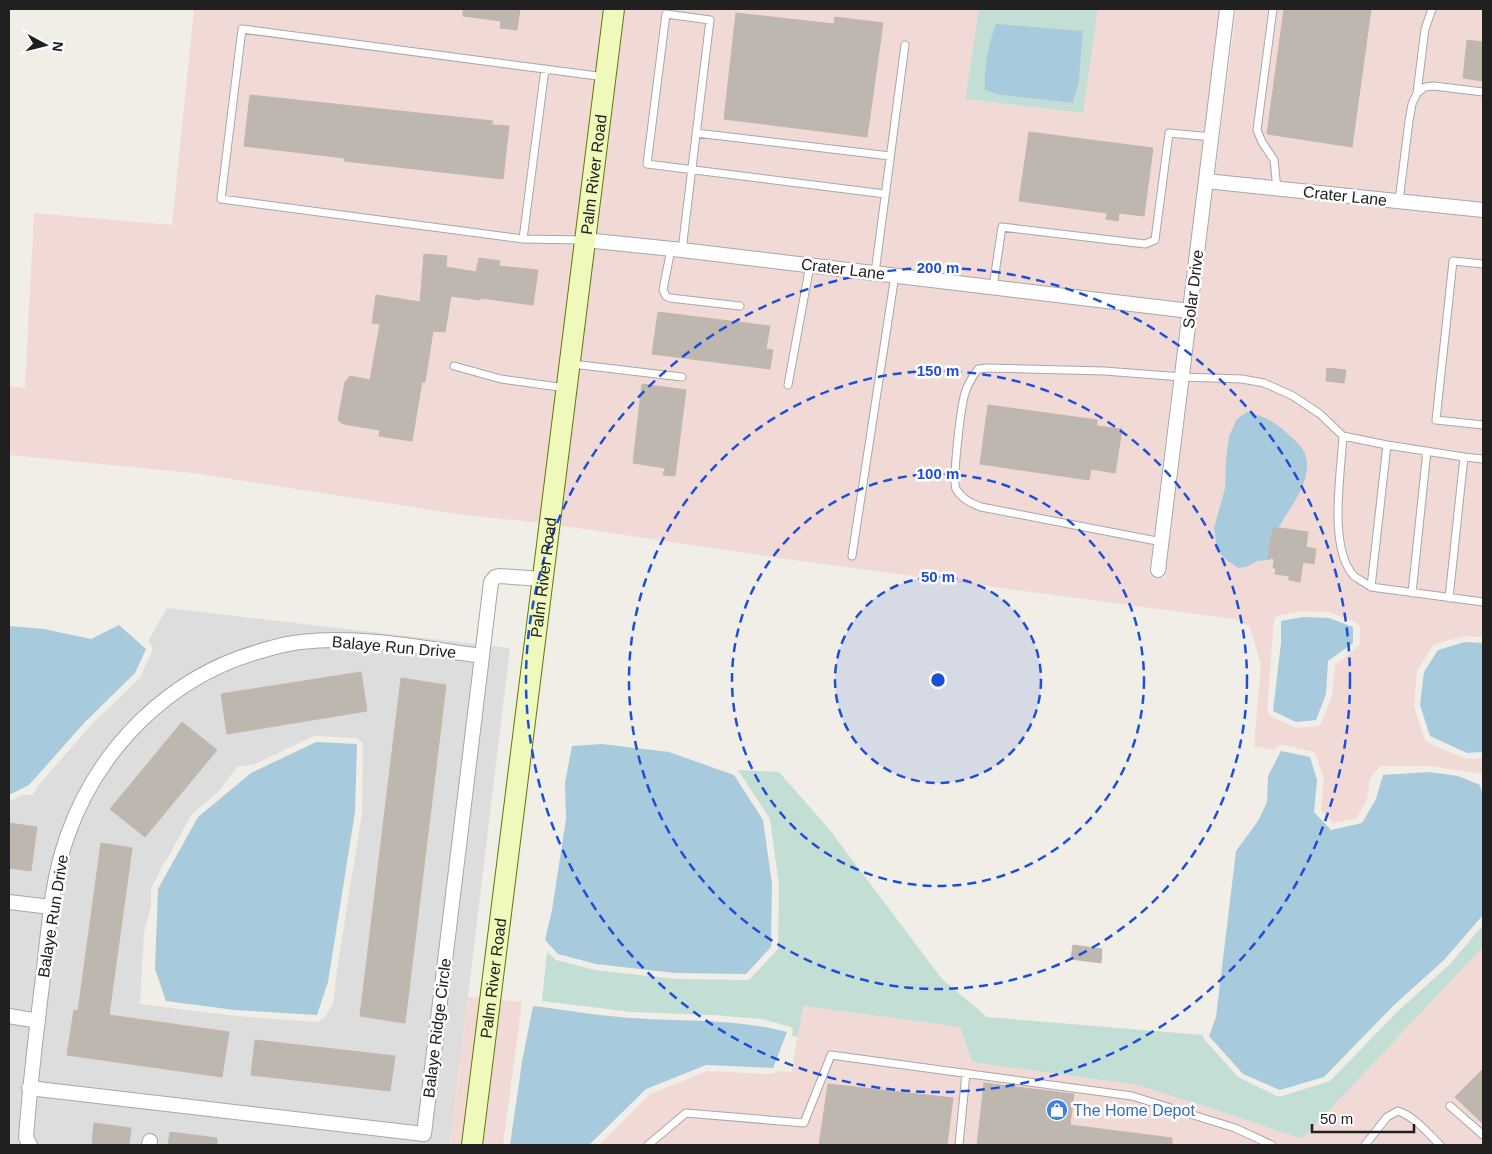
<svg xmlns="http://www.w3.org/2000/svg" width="1492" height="1154" font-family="Arial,sans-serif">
	<rect width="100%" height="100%" fill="#f0eee6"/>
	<path fill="#dedddd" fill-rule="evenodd" d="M167,608L510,648L450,1145H9V802L23,795H33L38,786L90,726L140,678L153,649L152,646L148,641ZM314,736L357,738L363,743L362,813L337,970L333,1004L324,1018L317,1022L235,1016L140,1004L144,933L151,906V888L159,874L161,867L168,857L192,814L219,791L237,767L255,764Z"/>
	<path fill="#f1dad6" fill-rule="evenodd" d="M194,9H606L541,523L464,515L193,473L9,455V386L25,388L34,213L172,225Z
		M622,9H979L965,99L1082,113L1098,9H1220L1183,303L683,243L594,234Z
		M1236,9H1483V203L1215,175Z
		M1213,189L1483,217V637L1465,636L1435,644L1432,647L1417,671L1414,706L1424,738L1427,742L1466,759L1483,758V774L1430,766H1380L1370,779L1367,800L1357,818L1333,823L1321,810L1324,779L1315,752L1283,745L1278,746L1274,750L1254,746L1261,665L1250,626L1233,619L793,560L557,525L592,248L681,257L1181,317L1149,575L1165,578ZM1229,436L1306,472L1295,501L1273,539L1270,559L1257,561L1214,528L1225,488L1226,459ZM1302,611L1329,612L1356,622L1360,626V643L1359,646L1335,665L1332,696L1322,722L1319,726L1295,728L1270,716L1267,711L1274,620L1276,617L1280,615Z
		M1483,947V1145H599L650,1094L707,1071L772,1074L779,1071L792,1072L802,1006L960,1027L972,1062L1137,1085L1204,1106L1302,1139Z
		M468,997L482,998L464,1145H450Z
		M498,1000L522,1002L503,1145H480Z"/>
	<path fill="#c3ded5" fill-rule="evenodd" d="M979,9H1098L1083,113L965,99ZM1083,32L1079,80L1073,103L999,95L985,90Z
		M738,770L779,772L829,829L942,979L987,1017L1203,1035L1204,1039L1238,1077L1277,1096H1282L1330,1081L1398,1011L1450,964L1483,925V947L1302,1139L1204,1106L1137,1085L972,1062L960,1027L803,1006L798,1037L792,1036L793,1030L791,1027L762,1019L714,1015L632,1012L542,1001L547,952L556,960L595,970L676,979L746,980L750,979L778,949L779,885L770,819Z"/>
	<path fill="#a7cadd" d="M996,24L1083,31L1079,81L1073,103L999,95L985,90C984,67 988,46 996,24Z
		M1247,412C1264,416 1278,423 1290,436C1297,442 1304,448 1306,457C1313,484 1284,514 1274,537C1271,544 1271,552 1270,560L1257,561L1246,567L1238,568L1225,559L1217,550L1214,528L1225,488L1226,459L1229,436L1237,419Z
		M1303,617L1329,618L1353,627V643L1328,661L1326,694L1316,720L1296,722L1273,711L1281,643V621Z
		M119,625L146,649L135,673L85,722L29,785L9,795V626L44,629L91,639Z
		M1465,642L1483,643V752L1467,753L1430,736L1420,705L1424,672L1438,650Z
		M316,742L357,744L355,812L328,982L317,1015L235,1010L166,1001L155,969L158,889L198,817L251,773Z
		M602,744L669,752L734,775L763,820L772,884L771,947L746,974L675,973L596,964L558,954L545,940L552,910L566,819L565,783L572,746Z
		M1281,751L1310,757L1317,780L1314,812L1331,830L1362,823L1376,799L1383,775L1429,772L1458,776L1480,785L1483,796V915L1444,960L1393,1006L1324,1077L1280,1090L1243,1074L1209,1036L1216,1017L1236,851L1258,821L1267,802L1268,776Z
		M533,1006C566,1010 599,1016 632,1018C684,1022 735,1018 787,1032L773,1068L706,1065L646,1089L589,1145H510L522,1062Z"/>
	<path fill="#bdb7af" stroke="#c2b7a9" d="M463,9H520L517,30L500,28L501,21L463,16Z
		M1284,9H1371L1352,147L1267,134Z
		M736,13L834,24L835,17L883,23L867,137L724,119Z
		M1467,40L1483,42V81L1463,78Z
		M250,95L493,121L492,125L509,126L503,179L344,161V158L244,146Z
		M1029,132L1153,148L1144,216L1119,213L1118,221L1106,219L1107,213L1019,201Z
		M424,254L447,256L446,267L476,272L479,258L500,261L499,266L538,270L533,305L480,298V300L451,296L445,332L433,331L425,382H422L412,441L379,436L380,430L343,424L338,420L345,382L350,376L370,380L380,324L372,323L376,295L420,302Z
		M658,312L770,326L766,349L773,350L770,369L652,354Z
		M1327,368L1346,370L1344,383L1326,381Z
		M642,384L686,390L675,476L663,475L665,468L633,463Z
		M988,405L1097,420V426L1122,429L1115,473L1091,469L1089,480L980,464Z
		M1273,527L1308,532L1306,547L1316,549L1314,564L1303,562L1300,582L1289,580V576L1275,574L1276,568H1273L1274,559L1268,558Z
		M361,672L367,711L227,734L221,694Z
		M401,678L446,685L405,1023L360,1016Z
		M182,722L217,750L145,837L110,809Z
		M9,823L37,827L31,871L9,868Z
		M101,843L132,848L109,1015L229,1032L222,1077L67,1055L74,1010L78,1011Z
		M1073,945L1102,949L1101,963L1071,959Z
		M255,1040L395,1056L390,1091L251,1075Z
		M1483,1069V1124L1455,1097Z
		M984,1083L1074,1094L1070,1125L1172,1138V1145H977Z
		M828,1084L953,1098L947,1145H819Z
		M94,1123L131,1128L129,1145H97V1144L92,1143Z
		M170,1132L217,1138V1145H168Z"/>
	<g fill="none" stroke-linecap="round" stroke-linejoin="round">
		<g stroke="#a7a7a7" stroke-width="9">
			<path id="lane" d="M1273,9L1257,130L1262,142L1274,160L1277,189
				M1417,93L1425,29L1432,9
				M696,133L890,156
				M1399,201L1409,121L1412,104L1417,93L1425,87L1434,86L1483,92
				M523,239L545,69
				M583,240L523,239L221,199L242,29L605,77
				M671,249L663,290L666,296L670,298L740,306
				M682,250C691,173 701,97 710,20L666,14L647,164L885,194
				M1483,264L1453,261L1436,420L1483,425
				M875,273L905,45
				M993,287L1002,227L1145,244L1155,240L1169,133L1212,137
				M572,364L682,377
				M454,366L501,379L566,388
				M788,385L810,265
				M1343,436L1387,445L1464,457L1449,598
				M1464,457L1483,459
				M1162,542L981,507C972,504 961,498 956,489C952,480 961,406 965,393C968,384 972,377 978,369L987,368L1104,371L1182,377L1242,379L1264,383L1293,396L1320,414L1343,436C1341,473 1328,548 1354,576C1359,580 1366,583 1371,587L1483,602
				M852,556L895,275
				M1371,587L1387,445
				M1412,593L1427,451
				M1450,1106L1483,1135
				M648,1145L686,1113L804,1123L831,1055L1132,1096L1235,1128L1272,1145
				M959,1145L966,1073
				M1365,1145L1387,1117L1398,1111C1415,1117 1428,1133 1440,1145"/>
		</g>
		<g stroke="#a7a7a7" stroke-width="16">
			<path id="street" d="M1206,181L1483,210
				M585,240L682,250L1190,311
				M1158,570L1227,9
				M9,902L51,907
				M9,1016L38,1021
				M29,1088L424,1134L491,582L495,577L499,576L542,579
				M30,1145L26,1138C30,1082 37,1025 44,969C49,925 52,879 67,837C98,748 170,676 261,651C274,647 287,643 301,642C361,635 422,648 482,656
				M149,1145L150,1141"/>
		</g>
		<g stroke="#5e7806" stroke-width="22">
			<g id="secondary">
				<path id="s1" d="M472,1145L614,9"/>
			</g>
		</g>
		<use href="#lane" stroke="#fff" stroke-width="7"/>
		<use href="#street" stroke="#fff" stroke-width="14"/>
		<use href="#secondary" stroke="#eef9bb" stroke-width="20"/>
	</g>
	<circle cx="938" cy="680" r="103" fill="#1d4ed8" fill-opacity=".12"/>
	<g fill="none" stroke="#1d4ed8" stroke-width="2.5" stroke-dasharray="9 6">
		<circle cx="938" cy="680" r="103"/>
		<circle cx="938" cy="680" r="206"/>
		<circle cx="938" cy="680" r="309"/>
		<circle cx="938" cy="680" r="412"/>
	</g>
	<defs>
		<g id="shop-disc" transform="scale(1.125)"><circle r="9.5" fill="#3f7fe0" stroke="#fff"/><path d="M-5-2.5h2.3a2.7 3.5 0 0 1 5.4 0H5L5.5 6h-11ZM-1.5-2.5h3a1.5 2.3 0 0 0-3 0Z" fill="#fff"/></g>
	</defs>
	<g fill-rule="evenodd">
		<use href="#shop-disc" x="1057" y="1110"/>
	</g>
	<g text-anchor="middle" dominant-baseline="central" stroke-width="5" stroke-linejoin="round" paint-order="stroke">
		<g font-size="16" fill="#202020" stroke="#fff">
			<text stroke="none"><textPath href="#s1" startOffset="978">Palm River Road</textPath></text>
			<text transform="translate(1345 196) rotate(6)">Crater Lane</text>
			<text transform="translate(843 269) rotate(7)">Crater Lane</text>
			<text transform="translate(1193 289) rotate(-83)">Solar Drive</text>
			<text stroke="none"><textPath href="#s1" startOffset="572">Palm River Road</textPath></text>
			<text transform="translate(394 647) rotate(5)">Balaye Run Drive</text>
			<text transform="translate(53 916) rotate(-81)">Balaye Run Drive</text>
			<text stroke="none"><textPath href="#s1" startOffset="168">Palm River Road</textPath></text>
			<text transform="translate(437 1028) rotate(-83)">Balaye Ridge Circle</text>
		</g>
		<g font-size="16" fill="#366cbe" stroke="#fff" text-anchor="start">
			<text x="1073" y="1110">The Home Depot</text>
		</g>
	</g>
	<circle cx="938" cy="680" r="8" fill="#1d4ed8" stroke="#fff" stroke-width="2.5"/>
	<g font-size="15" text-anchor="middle" font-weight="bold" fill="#1d4ed8" stroke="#fff" stroke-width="5" stroke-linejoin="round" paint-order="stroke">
		<text x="938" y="273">200 m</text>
		<text x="938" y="376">150 m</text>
		<text x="938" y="479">100 m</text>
		<text x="938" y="582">50 m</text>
	</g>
	<rect width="1492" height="1154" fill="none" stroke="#202020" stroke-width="20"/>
	<g transform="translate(45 45) rotate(97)" stroke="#ffffff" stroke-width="4" paint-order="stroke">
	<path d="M0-4L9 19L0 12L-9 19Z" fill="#202020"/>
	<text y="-8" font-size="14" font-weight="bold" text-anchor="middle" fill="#202020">N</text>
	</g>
	<path d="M1312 1124v8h102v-8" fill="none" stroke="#202020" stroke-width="2.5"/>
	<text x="1320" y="1124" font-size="15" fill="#202020" stroke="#ffffff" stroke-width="4" paint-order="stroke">50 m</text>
</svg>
